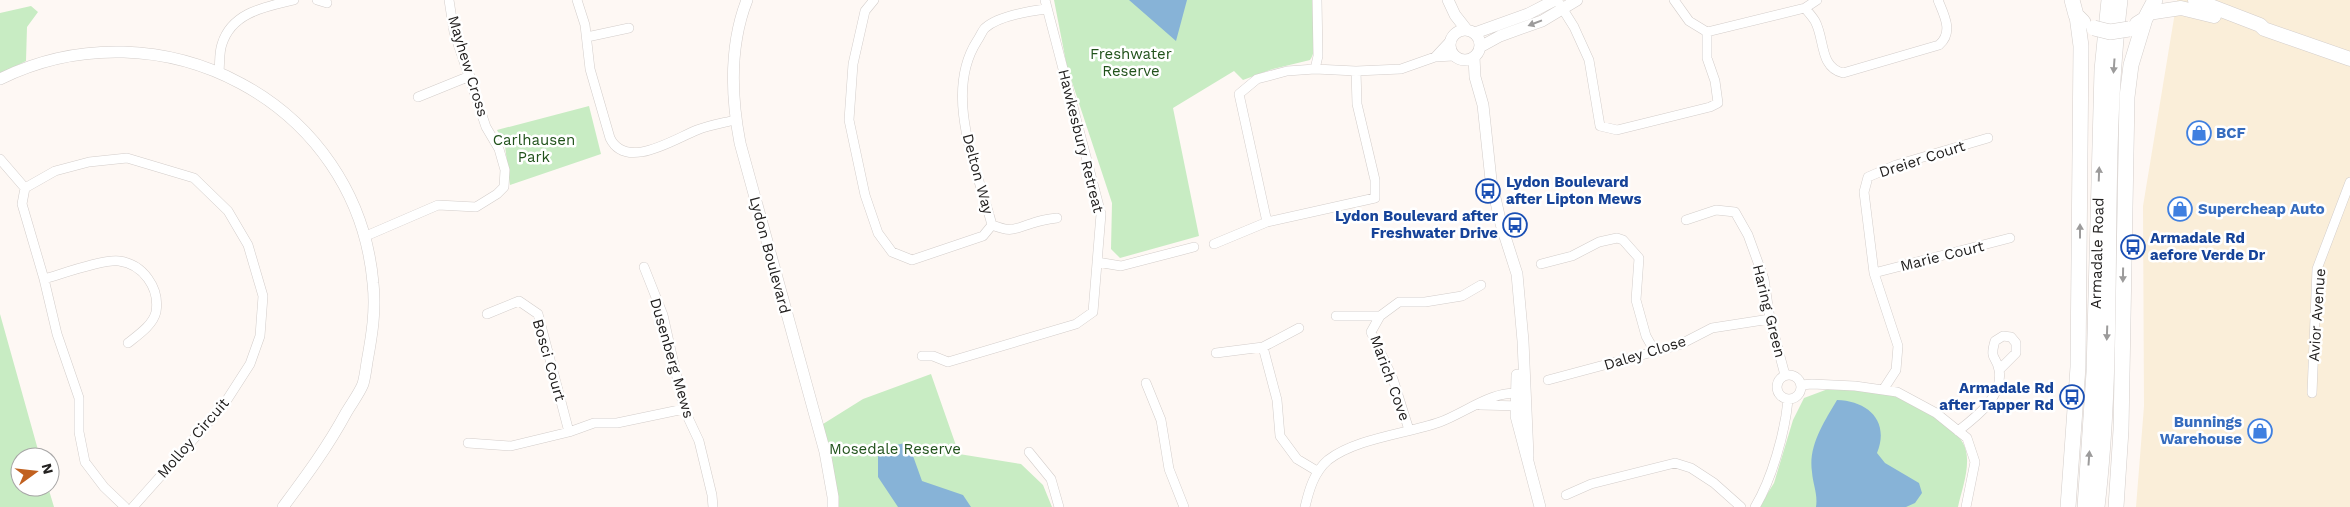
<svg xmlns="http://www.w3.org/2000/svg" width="2350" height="507" font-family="'Work Sans',sans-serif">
	<rect width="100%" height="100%" fill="#fef8f4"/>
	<path fill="#faeed9" d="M2177,0H2350V507H2136L2144,406L2143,206Z"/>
	<path fill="#c8ecc3" d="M1054,0H1313C1313,15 1319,49 1310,60L1273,69L1243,80L1234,71L1173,108L1199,236L1120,258L1111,249L1112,203L1067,67Z
		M31,6L38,12L27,27L26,61L0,74V13Z
		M589,106L601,154L510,185L505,146L497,130Z
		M0,314L40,457H20V487H48L54,507H0Z
		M931,374L959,454L1021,464L1043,485L1052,507H837L836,488L823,424L863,399Z
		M1828,389C1845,390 1862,390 1879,392C1899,394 1953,424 1963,443C1973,461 1962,488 1958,507H1759L1774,483L1793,420L1804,398Z"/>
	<path fill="#87b3d7" d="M1129,0H1187L1176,41Z
		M1837,400C1868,401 1890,421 1877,453L1885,463L1919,483L1922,493L1915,503L1906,507H1816C1818,494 1813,485 1812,472C1808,446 1824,422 1837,400Z
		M908,442L922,481L963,495L971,507H898L878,477V450Z"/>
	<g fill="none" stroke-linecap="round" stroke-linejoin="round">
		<g stroke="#d3cdca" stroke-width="10">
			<path id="minor" d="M317,0L327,3
				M577,0L585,25L590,69L610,138C626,171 674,139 697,130C710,125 723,123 735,120
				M874,0L865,11L853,64L849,120L865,195L878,233L892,252L912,260L983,236L992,225C977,169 943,94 977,41C980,37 982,31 985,28C998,16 1030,11 1046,9
				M1559,3L1574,27L1589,60L1600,126L1617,130L1710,107L1718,103L1715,81L1707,58V32L1689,21L1674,0
				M1805,8C1808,12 1812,16 1815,21C1825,39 1819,67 1843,73L1939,45C1954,32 1944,15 1938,0
				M1707,32L1805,8L1817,0
				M587,37L629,28
				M1435,57L1449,42
				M1315,69L1318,56L1317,0
				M219,71C220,63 219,52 222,44C232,12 265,7 294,0
				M1356,71L1357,104L1375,180V198L1267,222L1239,94L1257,79L1287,71L1315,69L1356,71L1401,69L1435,57L1453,56
				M418,97L470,76
				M0,159L25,188
				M1686,220L1716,210L1735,212L1748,235L1764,279L1770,319L1785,375
				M992,225C1013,233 1013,229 1033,223C1041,220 1049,219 1057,218
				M366,236L438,205L476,207L497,194L504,187L505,170L499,149L486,127L454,32L449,0
				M1214,244L1267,222
				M1097,262L1121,266L1194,247
				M1541,264L1572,256L1599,242L1617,238L1623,240L1639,258L1636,300L1646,336L1655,352
				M644,267L663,315L684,409L699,441L712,495L713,507
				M1874,273L2010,238
				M44,279C62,274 103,259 119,261C143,264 160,288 156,312C153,325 138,335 128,343
				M487,314L519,301L538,314L569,432
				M1336,316H1380
				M1263,347L1277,400L1280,436L1297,459L1317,471
				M1216,353L1263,347L1299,328
				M922,356H933L948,362L1076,324L1093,312L1101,214L1045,0
				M1777 387a12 12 0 1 1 24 0a12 12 0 1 1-24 0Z
				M1548,380L1679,345L1712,328L1770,319
				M1146,383L1161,420L1169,469L1184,507
				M1801,385L1812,384L1855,386L1897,392L1936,413L1967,438L1975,462L1966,507
				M1883,390L1896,370L1898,346L1874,273L1864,192L1868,177L1896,165L1988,138
				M2312,393L2317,269L2350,182
				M1480,405L1522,406
				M1409,430L1393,379L1371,332L1380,316L1399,302H1425L1462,296L1481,285
				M1958,431C1976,417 2004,396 1999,370C1997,356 1989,361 1995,341L2003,336L2011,337L2016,343V353L2000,369
				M468,443L511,446L569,432L594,423H617L684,409
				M1029,452L1051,479L1059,507
				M1566,495L1591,484L1675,463L1691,468L1714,483L1741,507
				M125,507L104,487L85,462L79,432V398L57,334L44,279L22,204L25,188L55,171L89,162L127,158L194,178L228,211L248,245L263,296L260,336L250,364L223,406L133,507
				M1305,507C1309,490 1314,472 1328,460C1357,438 1406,434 1440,422C1465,413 1494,389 1521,394
				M1755,507C1772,479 1785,432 1788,400"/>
		</g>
		<g stroke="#d3cdca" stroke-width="12">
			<path id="tertiary" d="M747,0C729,46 731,96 740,143L825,452L833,497V507
				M1448,0L1455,15L1466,29
				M1450 45a15 15 0 1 1 30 0a15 15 0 1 1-30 0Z
				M1475,33L1528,14L1555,0
				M1480,47L1500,36L1542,21L1577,0
				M1474,57L1475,77L1483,105L1491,180L1501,224L1517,274L1523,341L1528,456
				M0,79C161,0 357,102 373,283C376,310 372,335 367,362C366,369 365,377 363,384C359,394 351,404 346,413C327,448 306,476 283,507
				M1517,375L1516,416L1540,507"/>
		</g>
		<g stroke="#d3cdca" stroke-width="15">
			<path id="secondary" d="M2195,0L2260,25L2264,29L2350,59
				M2148,13L2181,8L2214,16"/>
		</g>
		<g stroke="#d3cdca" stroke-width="16">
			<g id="primary">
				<path id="s1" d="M2085,507L2094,372L2102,70L2109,0"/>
				<path d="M2097,507C2117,339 2100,168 2120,0"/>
			</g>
		</g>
		<g stroke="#d3cdca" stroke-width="16">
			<path id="trunk" d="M2072,0L2076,15L2083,22
				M2137,24L2145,19L2155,0
				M2068,507L2078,367L2081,46L2077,16
				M2116,507L2121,430L2127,97L2131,65L2145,19"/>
		</g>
		<use href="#minor" stroke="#fff" stroke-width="9"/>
		<use href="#tertiary" stroke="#fff" stroke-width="11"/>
		<use href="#secondary" stroke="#fff" stroke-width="14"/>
		<use href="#primary" stroke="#fff" stroke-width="15"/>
		<use href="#trunk" stroke="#fff" stroke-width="15"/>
		<g stroke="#d3cdca" stroke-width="16" stroke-linecap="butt">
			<path id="trunk-bridge" d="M2094,28L2110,32L2129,29"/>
		</g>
		<use href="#trunk-bridge" stroke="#fff" stroke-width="15"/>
	</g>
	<defs><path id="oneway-solid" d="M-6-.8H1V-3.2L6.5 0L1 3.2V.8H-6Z" transform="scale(1.25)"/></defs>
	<g fill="#9c9b9b">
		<use href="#oneway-solid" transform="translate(1535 23) rotate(159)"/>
		<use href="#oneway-solid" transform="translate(2114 66) rotate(94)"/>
		<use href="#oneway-solid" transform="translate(2099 174) rotate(-88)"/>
		<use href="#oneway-solid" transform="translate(2080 231) rotate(-90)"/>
		<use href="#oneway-solid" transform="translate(2123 275) rotate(91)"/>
		<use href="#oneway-solid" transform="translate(2107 333) rotate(92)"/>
		<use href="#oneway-solid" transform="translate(2089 458) rotate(-86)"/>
	</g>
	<defs>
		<g id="shop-ring" transform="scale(1.25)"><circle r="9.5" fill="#fff" stroke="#3f7fe0" stroke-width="1.5"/><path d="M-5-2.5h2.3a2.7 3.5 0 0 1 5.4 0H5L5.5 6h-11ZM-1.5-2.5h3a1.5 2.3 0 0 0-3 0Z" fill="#3f7fe0"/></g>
		<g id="bus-ring" transform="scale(1.25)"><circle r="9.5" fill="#fff" stroke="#1a4fb4" stroke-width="1.5"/><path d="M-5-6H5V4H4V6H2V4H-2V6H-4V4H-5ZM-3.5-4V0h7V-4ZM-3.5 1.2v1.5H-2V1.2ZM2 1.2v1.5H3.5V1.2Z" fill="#1a4fb4"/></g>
	</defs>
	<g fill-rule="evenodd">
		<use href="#shop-ring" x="2199" y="133"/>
		<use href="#bus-ring" x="1488" y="191"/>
		<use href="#shop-ring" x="2180" y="209"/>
		<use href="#bus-ring" x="1515" y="225"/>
		<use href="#bus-ring" x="2133" y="247"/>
		<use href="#bus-ring" x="2072" y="397"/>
		<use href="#shop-ring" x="2260" y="431"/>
	</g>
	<g text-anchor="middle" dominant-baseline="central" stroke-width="5" stroke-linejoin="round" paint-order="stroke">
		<g font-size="15" fill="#21521b" stroke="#fff">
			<text x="1131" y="54">Freshwater<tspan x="1131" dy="17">Reserve</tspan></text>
			<text x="534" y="140">Carlhausen<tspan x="534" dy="17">Park</tspan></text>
			<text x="895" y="449">Mosedale Reserve</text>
		</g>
		<g font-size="15" fill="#232120" stroke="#fff">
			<text transform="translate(468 66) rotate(73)">Mayhew Cross</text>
			<text transform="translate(1081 141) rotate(76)">Hawkesbury Retreat</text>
			<text transform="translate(1922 159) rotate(-18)">Dreier Court</text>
			<text transform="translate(978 174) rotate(75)">Delton Way</text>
			<text stroke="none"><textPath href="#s1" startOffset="254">Armadale Road</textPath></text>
			<text transform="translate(770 255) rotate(75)">Lydon Boulevard</text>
			<text transform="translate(1942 256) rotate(-14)">Marie Court</text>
			<text transform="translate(1769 311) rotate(76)">Haring Green</text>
			<text transform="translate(2317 315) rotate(-86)">Avior Avenue</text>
			<text transform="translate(1645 353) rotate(-17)">Daley Close</text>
			<text transform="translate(672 358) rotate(74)">Dusenberg Mews</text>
			<text transform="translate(549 360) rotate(74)">Bosci Court</text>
			<text transform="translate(1390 378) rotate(70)">Marich Cove</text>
			<text transform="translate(193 438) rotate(-49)">Molloy Circuit</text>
		</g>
		<g font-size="15" font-weight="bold" fill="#366cbe" stroke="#fff" text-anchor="start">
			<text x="2216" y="133">BCF</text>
			<text x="2198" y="209">Supercheap Auto</text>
			<text x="2242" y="422" text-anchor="end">Bunnings<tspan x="2242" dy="17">Warehouse</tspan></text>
		</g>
		<g font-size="15" font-weight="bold" fill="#164399" stroke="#fff" text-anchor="start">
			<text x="1506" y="182">Lydon Boulevard<tspan x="1506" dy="17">after Lipton Mews</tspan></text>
			<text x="1498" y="216" text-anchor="end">Lydon Boulevard after<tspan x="1498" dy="17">Freshwater Drive</tspan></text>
			<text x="2150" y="238">Armadale Rd<tspan x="2150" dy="17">aefore Verde Dr</tspan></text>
			<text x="2054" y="388" text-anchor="end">Armadale Rd<tspan x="2054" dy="17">after Tapper Rd</tspan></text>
		</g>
	</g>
	<g transform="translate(35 472) rotate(75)"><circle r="24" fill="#ffffff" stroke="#a7a6a6"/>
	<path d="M0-4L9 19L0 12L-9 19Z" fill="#c16120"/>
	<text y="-8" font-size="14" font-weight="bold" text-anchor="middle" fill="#232120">N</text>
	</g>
</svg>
